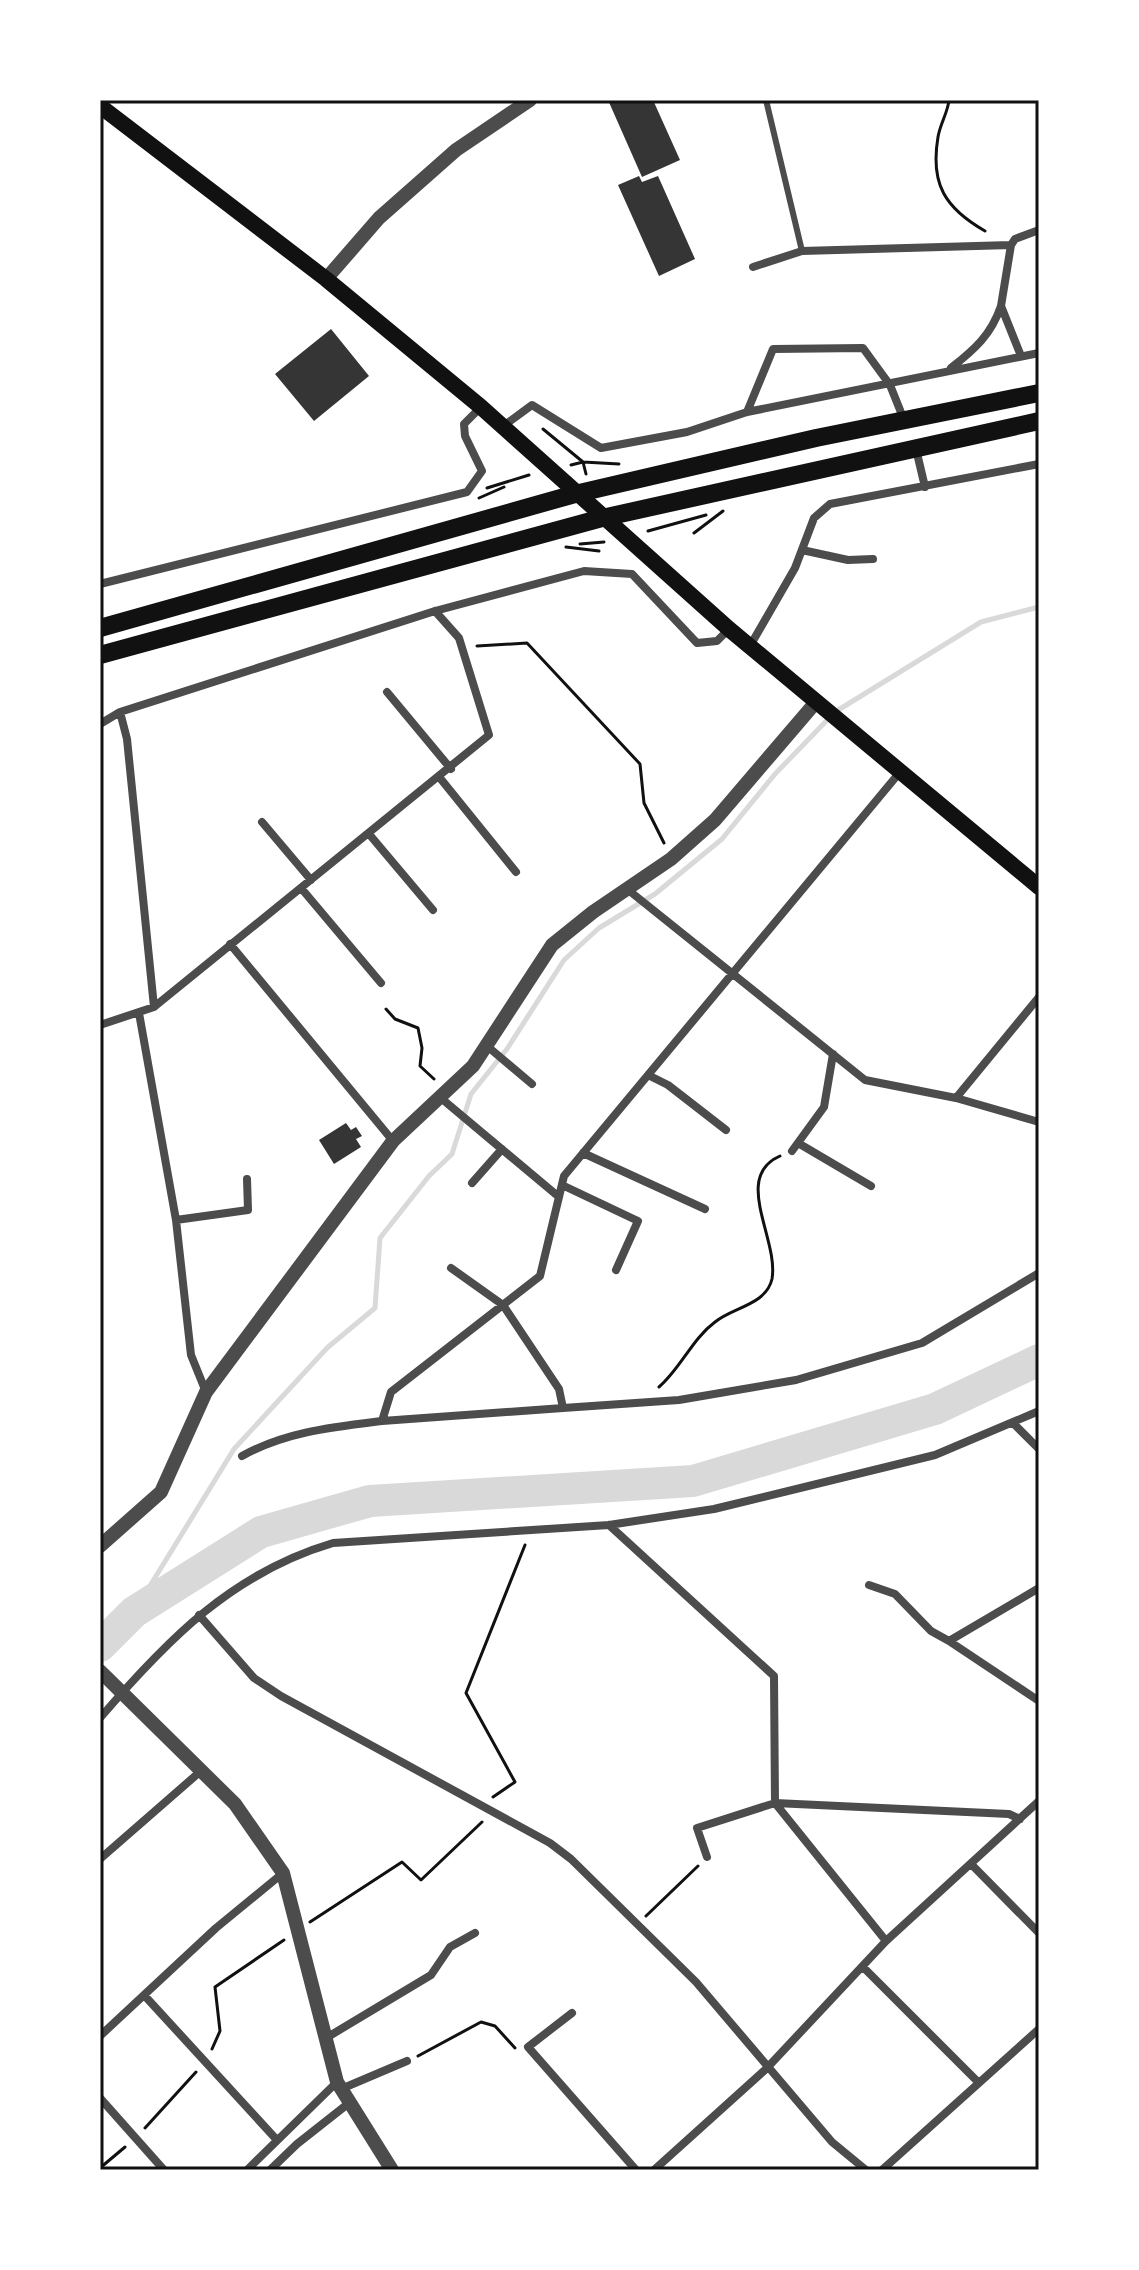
<svg xmlns="http://www.w3.org/2000/svg" width="1139" height="2270" font-family="'DM Sans',sans-serif">
	<rect width="100%" height="100%" fill="#fff"/>
	<g fill="none" stroke-linecap="round" stroke-linejoin="round">
		<path stroke="#d9d9d9" stroke-width="5" d="M134,1612L234,1449L327,1348L375,1308L380,1238L429,1176L452,1154L471,1094L507,1049L564,960L599,928L655,894L722,839L775,774L835,712L981,622L1039,607"/>
		<path stroke="#d9d9d9" stroke-width="32" d="M100,1646L134,1612L261,1532L370,1501L693,1481L935,1409L1039,1360"/>
	</g>
	<path fill="#353535" d="M608,100H653L680,160L642,177Z
		M639,176L642,182L658,176L695,259L659,276L618,185Z
		M331,329L369,376L314,421L275,374Z
		M346,1123L351,1130L356,1127L362,1136L356,1139L361,1147L334,1164L319,1140Z"/>
	<g fill="none" stroke-linecap="round" stroke-linejoin="round">
		<path stroke="#111" stroke-width="3" d="M949,100C948,112 940,124 938,137C930,184 945,208 985,231
			M543,429L583,462L619,464
			M571,465L583,462L586,474
			M487,488L529,475
			M479,498L504,487
			M648,531L706,515
			M694,533L723,511
			M580,544L604,542
			M566,547L599,551
			M477,646L527,643L640,764L644,803L664,843
			M386,1009L395,1019L418,1028L422,1048L420,1066L434,1079
			M659,1387C681,1368 692,1339 715,1322C733,1307 766,1305 772,1279C779,1239 732,1177 780,1156
			M493,1797L515,1782L466,1693L525,1545
			M646,1916L698,1866
			M310,1922L402,1862L421,1880L482,1822
			M212,2049L220,2031L215,1987L284,1940
			M418,2056L481,2022L495,2026L515,2048
			M145,2128L196,2072
			M100,2168L125,2147"/>
		<path stroke="#4c4c4c" stroke-width="6" d="M766,100L802,251"/>
		<path stroke="#4c4c4c" stroke-width="8" d="M753,267L802,251L1011,245
			M1021,356L1001,306L1011,245L1015,239L1039,230
			M951,368C975,349 991,335 1001,306
			M747,412L773,349L863,348L890,385L904,420
			M502,427L532,405L601,448L687,432L747,412L1039,353
			M916,449L925,487
			M802,550L848,560L873,559
			M100,584L467,492L482,471L465,436L464,424L481,407
			M750,646L795,568L814,518L830,504L1039,464
			M387,692L451,769
			M120,712L127,739L154,1007
			M100,724L120,712L435,611L584,571L632,574L697,643L717,641L729,629
			M440,778L516,872
			M262,822L311,880
			M369,834L433,910
			M301,888L381,983
			M627,889L865,1080L956,1098
			M230,944L393,1141
			M1039,997L956,1098L1039,1122
			M139,1013L176,1220L191,1355L206,1392
			M100,1025L154,1007L489,735L459,638L435,611
			M487,1046L532,1084
			M648,1075L668,1085L726,1130
			M442,1099L559,1197
			M798,1143L871,1186
			M792,1151L824,1107L833,1054
			M583,1153L705,1209
			M472,1183L502,1149
			M562,1185L638,1221L616,1270
			M176,1220L248,1210L247,1179
			M451,1268L503,1305L559,1389L563,1408L382,1421L391,1392L540,1276L564,1176L900,772
			M563,1408L679,1400L796,1380L922,1343L1039,1273
			M1013,1423L1039,1449
			M242,1456C285,1432 333,1427 382,1421
			M609,1525L774,1676L775,1803L1009,1814L1020,1819
			M869,1585L895,1594L931,1631L949,1641
			M1039,1588L949,1641L1039,1701
			M199,1615L254,1678L281,1696L550,1843L571,1859L696,1982L832,2142L866,2170
			M100,1718C167,1640 232,1573 333,1543L609,1525L714,1509L935,1455L1039,1411
			M707,1857L697,1828L775,1803L886,1941
			M100,1859L202,1770
			M971,1864L1039,1933
			M863,1967L979,2083
			M144,1995L276,2139
			M572,2013L528,2047L636,2170
			M100,2036L216,1928L283,1873
			M326,2038L431,1975L450,1947L475,1933
			M341,2089L407,2061
			M100,2098L164,2170
			M247,2170L337,2082
			M270,2170L297,2144L349,2103
			M654,2170L766,2069L886,1941L1039,1801
			M882,2170L1039,2029"/>
		<path stroke="#4c4c4c" stroke-width="14" d="M326,279L379,218L456,150L530,100
			M100,1546L161,1492L206,1392L393,1141L473,1066L552,945L593,912L671,859L715,820L816,702
			M100,1671L235,1804L283,1873L337,2082L392,2170"/>
		<path stroke="#111" stroke-width="16" d="M100,106L326,279L481,407L729,629L1039,887"/>
		<path stroke="#111" stroke-width="18" d="M100,628L575,494L816,438L1039,393
			M100,655L602,518L1039,421"/>
	</g>
	<rect width="1139" height="2270" fill="none" stroke="#ffffff" stroke-width="204"/>
	<rect x="102" y="102" width="935" height="2066" fill="none" stroke="#111" stroke-width="3"/>
</svg>
